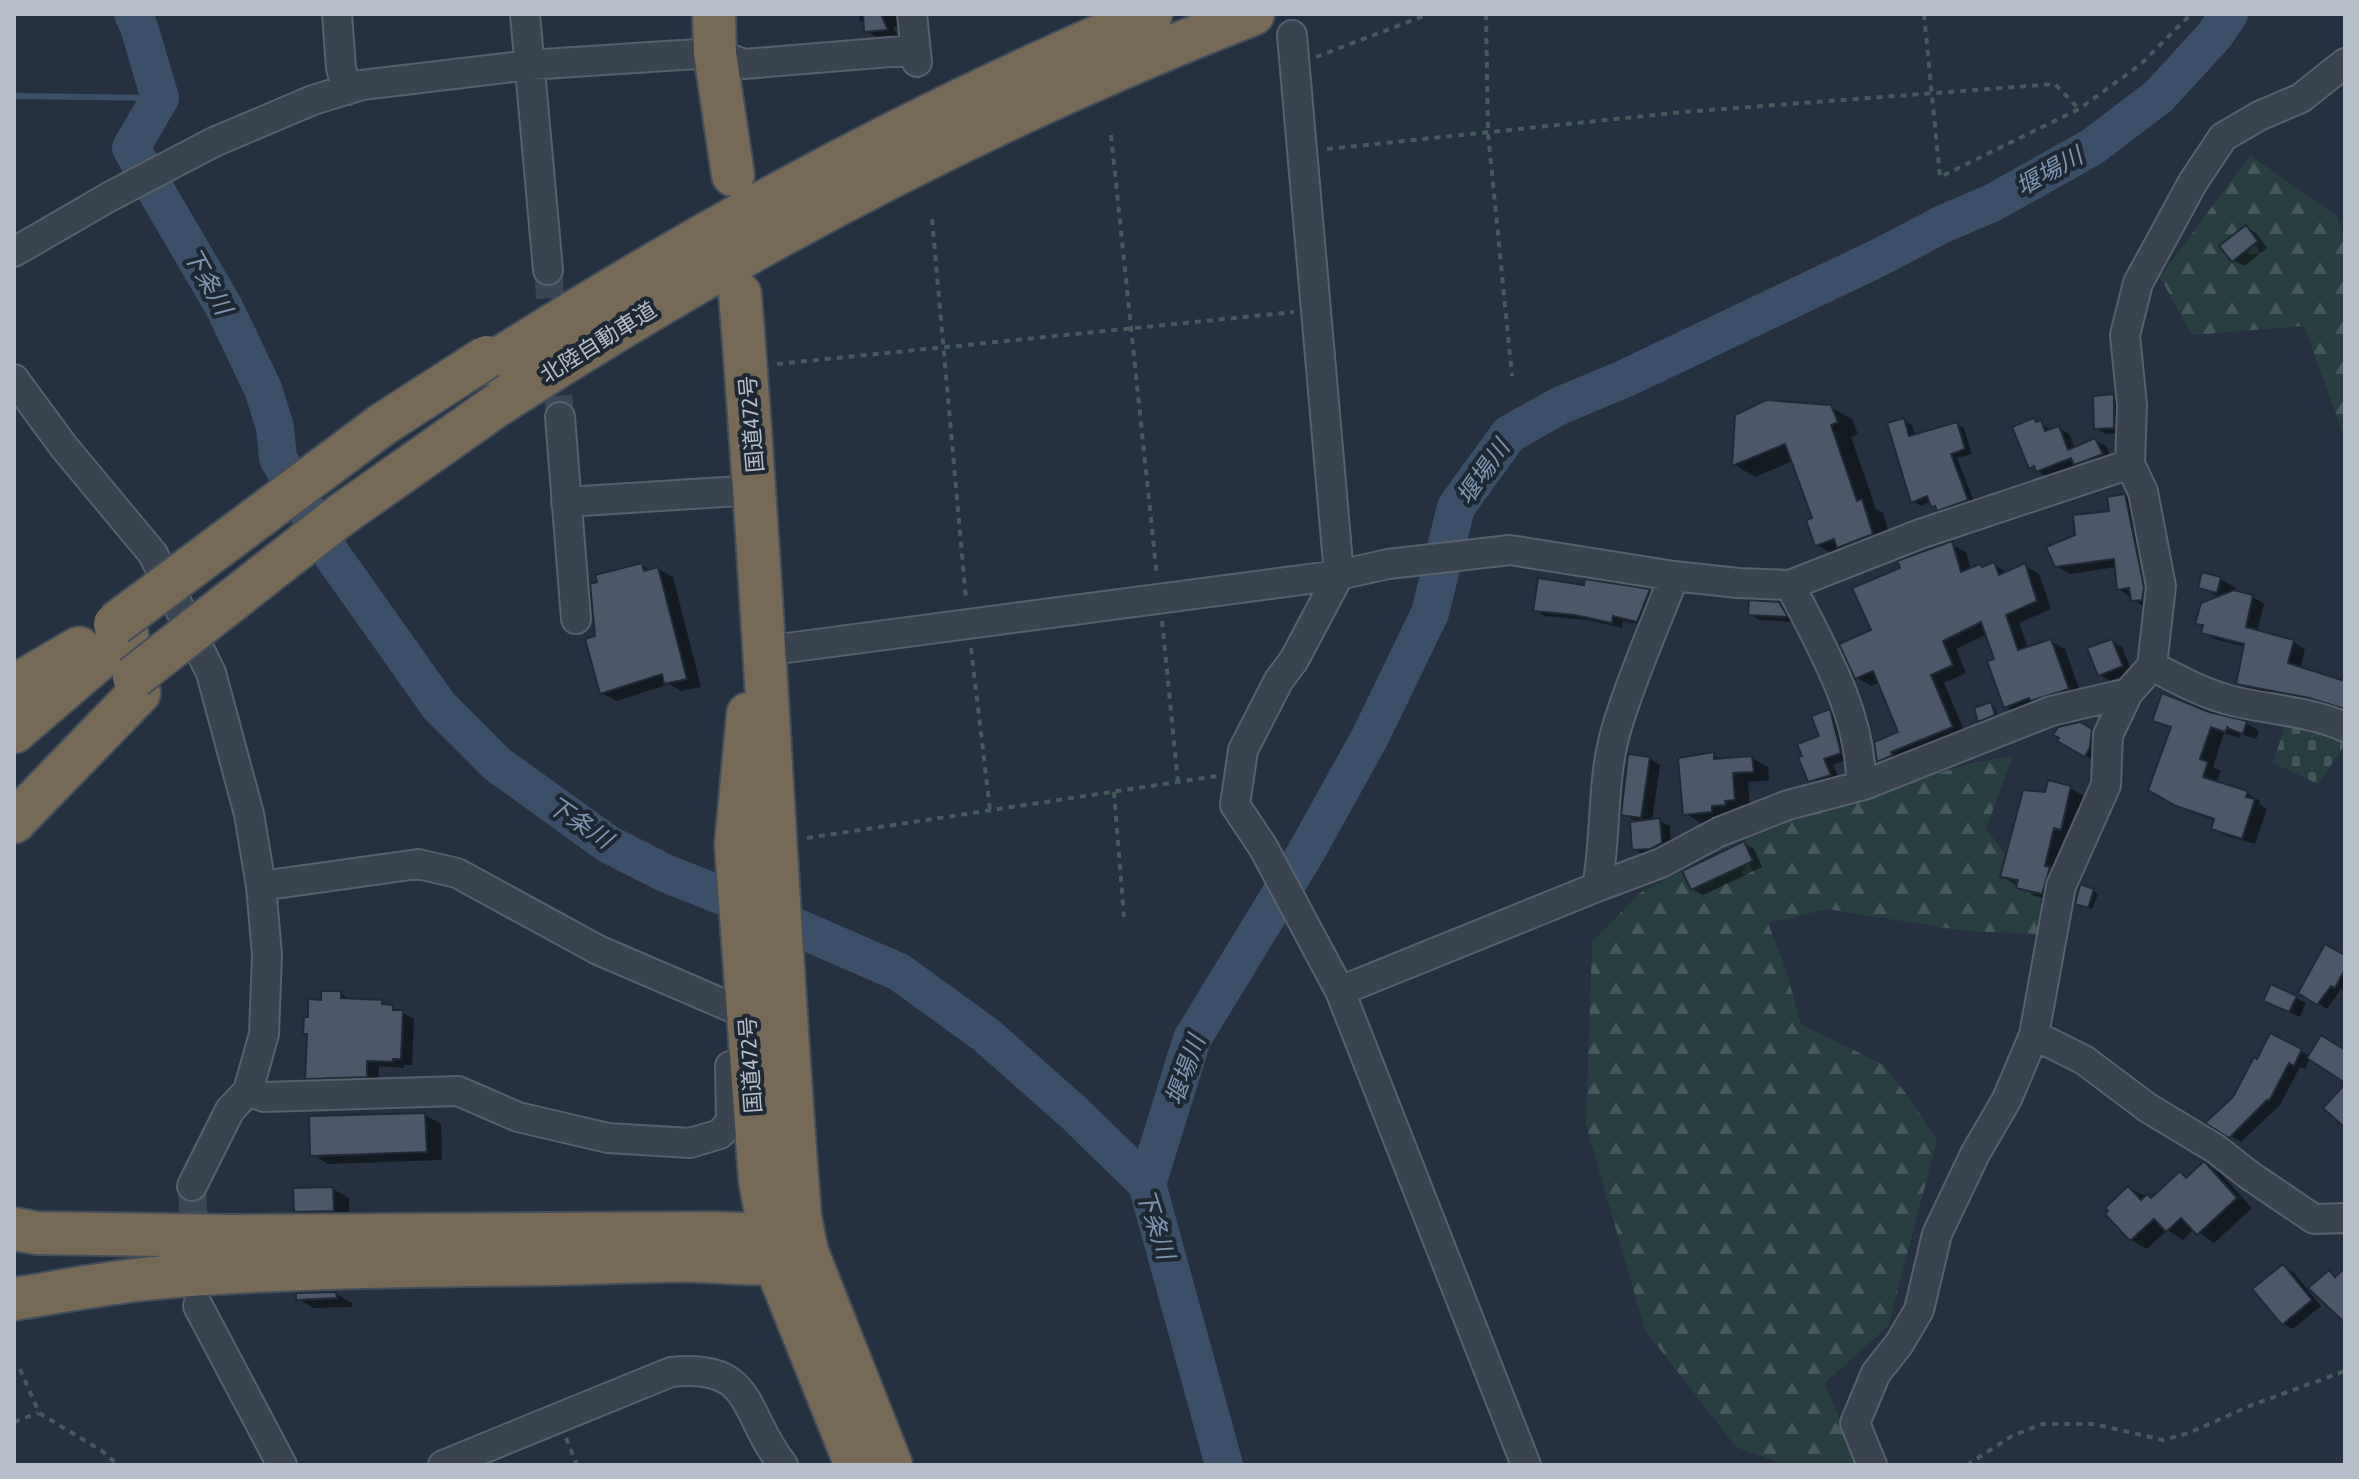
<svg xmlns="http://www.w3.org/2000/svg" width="2359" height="1479" font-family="'Asap Condensed','Noto Sans JP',sans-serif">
	<defs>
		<pattern id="forest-firs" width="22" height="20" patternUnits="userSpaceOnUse" patternTransform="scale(2)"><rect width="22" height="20" fill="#283e41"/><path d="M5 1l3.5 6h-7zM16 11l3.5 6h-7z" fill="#45585b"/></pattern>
		<pattern id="cemetery-stones" width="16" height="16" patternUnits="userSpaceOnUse" patternTransform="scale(2)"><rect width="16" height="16" fill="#283e41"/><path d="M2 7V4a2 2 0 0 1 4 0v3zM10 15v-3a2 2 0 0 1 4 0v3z" fill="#45585b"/></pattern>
	</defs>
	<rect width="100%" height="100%" fill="#253140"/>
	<path fill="url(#forest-firs)" d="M2250,155L2338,217L2345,241V439L2304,326L2192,335L2160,277Z
		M2013,756L1986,828L2007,857L2042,874L2039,934L1965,931L1827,909L1768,923L1786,970L1801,1024L1884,1065L1910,1099L1937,1141L1888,1326L1825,1383L1858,1465H1786L1736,1447L1645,1330L1586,1125L1592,942L1640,893L1740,841L1877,790L1977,762Z"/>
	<path fill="url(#cemetery-stones)" d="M2288,717L2345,736V745L2318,784L2273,763Z"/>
	<path fill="#0007" d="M859,14H904L905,26L893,27L897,35L877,37L866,31V24L860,21Z
		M2246,228L2256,233L2267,248L2244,266L2233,260Z
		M2113,396L2124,402V433L2106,434L2096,428Z
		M1830,407L1852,419L1858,434L1851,437L1876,509L1883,513L1893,546L1838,557L1817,545L1815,519L1793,461L1755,477L1735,465Z
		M1904,420L1912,425L1915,436L1956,424L1964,428L1972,454L1957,458L1975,504L1946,514L1933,506L1931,501L1921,506L1913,501Z
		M2034,421L2052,430L2058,428L2069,434L2075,449L2095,440L2106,446L2112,460L2086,469L2078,465L2048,477L2031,467Z
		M2125,496L2139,505L2157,596L2146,608L2119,589L2116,567L2070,574L2056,566L2078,536L2111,512Z
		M1951,544L1966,552L1971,570L1993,564L2008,573L2024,565L2039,574L2051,609L2019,623L2028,648L2050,641L2065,649L2082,697L2020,715L2005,707L1996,661L1987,634L1956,649L1966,673L1944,683L1966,735L1893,769L1879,760L1901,733L1880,682L1871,686L1856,677L1873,631Z
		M642,565L651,571L658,569L673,577L701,687L681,691L669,684L617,701L602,693L597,638Z
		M2220,579L2236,588L2235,593L2253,597L2264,604L2257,632L2293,642L2305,649L2300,669L2345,684V710L2250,690L2239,683L2246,647L2215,639L2203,632L2205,627L2198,623L2219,598L2201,587Z
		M1586,581L1650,591L1660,597L1648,626L1623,621L1622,628L1587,620L1545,616L1535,610L1585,587Z
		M1779,604L1790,610L1796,622L1760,620L1750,614Z
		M2112,641L2122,647L2132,672L2110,681L2100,675Z
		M1990,705L1995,707L1998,717L1984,723L1980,720Z
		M1830,711L1840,717L1850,758L1833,765L1840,780L1820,787L1810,781Z
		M2209,713L2246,723L2259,731L2256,739L2240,734L2239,738L2224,733L2213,767L2221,771L2216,783L2247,793L2260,801L2259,804L2267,809L2255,844L2226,836L2213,828L2216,821L2191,812L2150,790L2173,729L2155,720Z
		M2079,724L2102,736L2097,759H2092L2059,741Z
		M1713,755L1723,760L1752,758L1768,767L1769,780L1748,782L1750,808L1727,820L1701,823L1685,813Z
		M1650,759L1660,765L1652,821H1659L1670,826L1671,849L1644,855L1634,849L1639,823L1623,814Z
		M2070,788L2084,796L2075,836L2068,835L2058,874L2056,901L2032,895L2002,876L2047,794Z
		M1744,843L1754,849L1762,867L1703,895L1692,889Z
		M2093,891L2098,894L2092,909L2082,906Z
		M2345,957V991L2341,989L2327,1009L2301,992Z
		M340,993L353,1001L382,1002L414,1019L412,1065H404V1068L379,1066L378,1083L319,1084L307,1078L310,1019L323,1002Z
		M2296,998L2306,1003L2300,1017L2276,1006Z
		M2271,1036L2310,1056L2345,1052V1080L2310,1058L2305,1069L2300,1067L2280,1105L2241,1142L2209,1122L2235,1098Z
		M425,1115L441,1124L442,1160L328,1164L312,1154Z
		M2204,1164L2220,1173L2252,1208L2214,1243L2194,1229L2183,1240L2167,1230L2147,1249L2131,1240L2128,1188L2152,1199L2180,1173L2188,1178Z
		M333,1189L349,1198V1219L312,1220L296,1210Z
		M2283,1266L2293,1272L2321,1306L2293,1329L2283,1324Z
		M336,1294L352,1303V1307L314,1308L298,1299Z"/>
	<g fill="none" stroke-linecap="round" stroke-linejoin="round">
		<path stroke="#3b4f69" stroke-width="6" d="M14,96L160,98"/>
		<path stroke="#3b4f69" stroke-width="38" d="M133,14L139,27L160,98L131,148L224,307L263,389L275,427L278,458L332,555L439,706L497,764L608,844L665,873L733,900L899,972L986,1035L1073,1112L1147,1184L1224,1465
			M1147,1184L1192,1039L1305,854L1370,737L1430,613L1456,507L1509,434L1559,406L1626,378L1878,258L1943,224L1992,203L2092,147L2159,96L2214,36L2229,14"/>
	</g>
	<path fill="#4c5869" stroke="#202a37" stroke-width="2" d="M863,14H881L888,30L864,32Z
		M2246,225L2258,241L2232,262L2219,246Z
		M2114,394V428L2094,429L2093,396Z
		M1766,400L1831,405L1838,422L1831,425L1857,501L1862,499L1873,534L1837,548L1834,539L1815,546L1806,520L1812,518L1785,444L1732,466L1735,415Z
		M1904,418L1909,436L1957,422L1965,449L1951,454L1968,500L1937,511L1935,506L1931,507L1927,496L1911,503L1887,423Z
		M2034,418L2036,422L2041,420L2045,431L2059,426L2068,450L2095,438L2103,454L2074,465L2071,458L2036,472L2034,466L2029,469L2012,427Z
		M2125,494L2144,587L2142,600L2131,601L2129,588L2117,590L2114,559L2055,567L2046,547L2075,535L2073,515L2109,511L2107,497Z
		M1952,541L1961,572L1980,564L1982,567L1994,562L1999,575L2025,563L2037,601L2006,615L2018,650L2051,639L2069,689L2030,701L2029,698L2004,708L1987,661L1994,659L1981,622L1943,641L1953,665L1931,675L1953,727L1891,752L1893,755L1877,762L1874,742L1898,732L1873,671L1855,679L1839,644L1871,630L1852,588L1900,568L1897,561Z
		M642,563L644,571L658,567L687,679L664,684L662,674L600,694L585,639L595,636L590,584L597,582L595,575Z
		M2202,572L2221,577L2217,593L2198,588Z
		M1538,578L1584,585L1585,579L1650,589L1637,622L1613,616L1612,623L1575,615L1533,611Z
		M2234,590L2253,595L2246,627L2294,640L2288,663L2345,681V709L2309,698L2236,684L2244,644L2201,633L2203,625L2195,624L2201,603Z
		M1749,600L1779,602L1788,617L1748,615Z
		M2112,639L2123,666L2098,676L2087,648Z
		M2162,693L2209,712L2247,721L2243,734L2227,728L2228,726L2225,732L2211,727L2200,759L2208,762L2203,777L2248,791L2246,797L2255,799L2242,839L2211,829L2214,819L2176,806L2148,790L2171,727L2152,721Z
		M1991,702L1995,715L1978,722L1974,708Z
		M1830,709L1841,753L1824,759L1831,775L1808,782L1798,757L1802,756L1797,744L1819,736L1811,716Z
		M2080,722L2092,729L2090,747L2085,757L2057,741L2059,738L2053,735L2058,727Z
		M1714,752V759L1752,756L1754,772L1733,773L1735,800L1725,801L1726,805L1712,806V812L1683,815L1678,758Z
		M1628,754L1650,757L1641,818L1621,815Z
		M2048,780L2071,786L2061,830L2054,828L2045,866L2050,867L2042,894L2016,888L2018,880L2000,877L2023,790L2045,792Z
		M1660,818L1662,843L1650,849L1632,850L1630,822Z
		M1744,841L1753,861L1691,890L1682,871Z
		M2080,884L2094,889L2088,908L2075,904Z
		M2325,944L2345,955V969L2335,988L2331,986L2317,1005L2298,993Z
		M2271,984L2297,996L2289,1012L2263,1001Z
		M321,991H341V998L382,1000V1004L393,1005V1010H403L401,1059H393V1062L367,1061V1077L305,1079L307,1034H303L304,1017H308V999L321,1000Z
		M2270,1033L2302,1049L2294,1066L2289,1063L2269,1101L2267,1100L2229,1138L2205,1123L2233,1097L2254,1057L2257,1059Z
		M2321,1035L2345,1050V1083L2307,1058Z
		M2345,1084V1128L2323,1108Z
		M425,1113L427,1152L310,1156L309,1116Z
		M2204,1161L2237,1198L2197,1235L2181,1218L2166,1232L2154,1219L2130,1241L2105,1214L2108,1211L2105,1208L2128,1186L2141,1200L2147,1194L2151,1198L2180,1171L2186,1178Z
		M333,1187L334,1211L294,1212L293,1188Z
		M2283,1264L2312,1300L2282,1325L2252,1289Z
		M2345,1268V1323L2308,1288L2329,1270L2335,1277Z
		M336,1292L337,1298L296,1300V1293Z"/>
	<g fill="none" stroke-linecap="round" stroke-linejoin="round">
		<path stroke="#3b4655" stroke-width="28" stroke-dasharray="28 14" stroke-linecap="butt" d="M548,270L560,417
			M192,1186L195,1250"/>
		<g stroke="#57616d" stroke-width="32">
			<path id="minor" d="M337,14L341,68L347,90
				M525,14L548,270
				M912,14L917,62
				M1292,35L1339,575L1294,660L1279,680L1243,750L1235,805L1263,847L1340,991L1526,1465
				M14,252L109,197L214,142L313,100L362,85L529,65L665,56L715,53L744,64L915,50
				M14,379L64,447L153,554L211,673L249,814L261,886L267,955L264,1034L248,1091L230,1110L192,1186
				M560,417L576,619
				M566,502L756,490
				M1790,585C1822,648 1862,714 1861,786
				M764,651L1339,575L1388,564L1510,550L1674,576L1738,583L1790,585L1920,534L2130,464
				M2152,666C2179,680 2206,695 2237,702C2273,710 2311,712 2345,727
				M261,886L418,864L457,873L598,950L747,1014
				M1597,887L1661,863L1719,832L1788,805L1864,785L2051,711L2128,693
				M1340,991L1597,887C1607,834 1601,779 1617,727C1632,676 1655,626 1674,576
				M2034,1035L2084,1060L2148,1108L2216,1149L2249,1175L2314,1219L2345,1218
				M248,1091L264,1097L458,1091L518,1117L608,1138L690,1143L720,1134L731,1121L730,1066L750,1065
				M198,1306L282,1465
				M443,1465L671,1372C756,1363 742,1414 783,1465
				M1872,1465L1855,1423L1876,1373L1899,1344L1919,1310L1937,1234L1975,1154L2007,1099L2034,1035L2061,886L2106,785L2108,735L2128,693L2152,666L2161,586L2143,492L2130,464L2132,405L2125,335L2138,283L2193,182L2223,137L2259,116L2301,98L2345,63"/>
		</g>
		<g stroke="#444e5a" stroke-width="46">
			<path id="highway" d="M714,14L715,53L733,175
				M740,294C765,601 776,909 800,1217L807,1252L891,1465
				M491,364C702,229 920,111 1151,14
				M496,406C735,251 987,117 1253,14
				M14,686L79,648
				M748,714L736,845L760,1180L775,1263L856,1465
				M14,732L127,635
				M14,822L139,693
				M14,1229L37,1233L232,1236L715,1233L742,1234L794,1248
				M14,1299C64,1291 114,1281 165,1277C294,1266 425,1266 554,1264C603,1263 652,1260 700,1261C739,1262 764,1269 802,1254"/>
		</g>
		<path stroke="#465b5e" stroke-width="4" stroke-dasharray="6 6" stroke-linecap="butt" d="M1486,14L1488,133L1512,376
			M1924,14L1940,177L2079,109L2140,65L2191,14
			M1316,57L1429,14
			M1111,135L1157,577
			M1327,149L1683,112L2055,84L2079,109
			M932,219L966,599
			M777,364L1294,312
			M1162,621L1178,782
			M971,648L990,810
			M1114,792L1124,917
			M807,838L1217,776
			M20,1369L39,1413L102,1451L118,1465
			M14,1422L38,1413
			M566,1438L577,1465
			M1967,1465L2012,1436L2042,1424H2094L2163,1440L2189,1433L2252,1405L2345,1371"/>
		<use href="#minor" stroke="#3a4350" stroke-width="28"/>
		<use href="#highway" stroke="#766a57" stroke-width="42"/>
		<g stroke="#444e5a" stroke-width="46" stroke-linecap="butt">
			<path id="highway-bridge" d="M115,624L383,424L487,357
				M134,677L341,515L496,406"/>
		</g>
		<use href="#highway-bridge" stroke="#766a57" stroke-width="42"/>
	</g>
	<g text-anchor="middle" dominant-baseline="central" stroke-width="8" stroke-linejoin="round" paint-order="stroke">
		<g font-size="22" fill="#b6beca" stroke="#1e2835">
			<text transform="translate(598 342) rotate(-32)">北陸自動車道</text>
			<text transform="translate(751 424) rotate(-95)">国道472号</text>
			<text transform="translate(750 1065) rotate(-94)">国道472号</text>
		</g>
		<g font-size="24" font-style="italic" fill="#7e95b2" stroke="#1e2835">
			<text transform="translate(2049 171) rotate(-29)">堰場川</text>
			<text transform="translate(208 281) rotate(61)">下条川</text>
			<text transform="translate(1483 472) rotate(-55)">堰場川</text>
			<text transform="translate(580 822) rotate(34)">下条川</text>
			<text transform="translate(1185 1070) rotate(-70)">堰場川</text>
			<text transform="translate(1156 1224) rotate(72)">下条川</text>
		</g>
	</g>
	<rect width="2359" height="1479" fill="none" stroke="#b6beca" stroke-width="32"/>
</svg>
